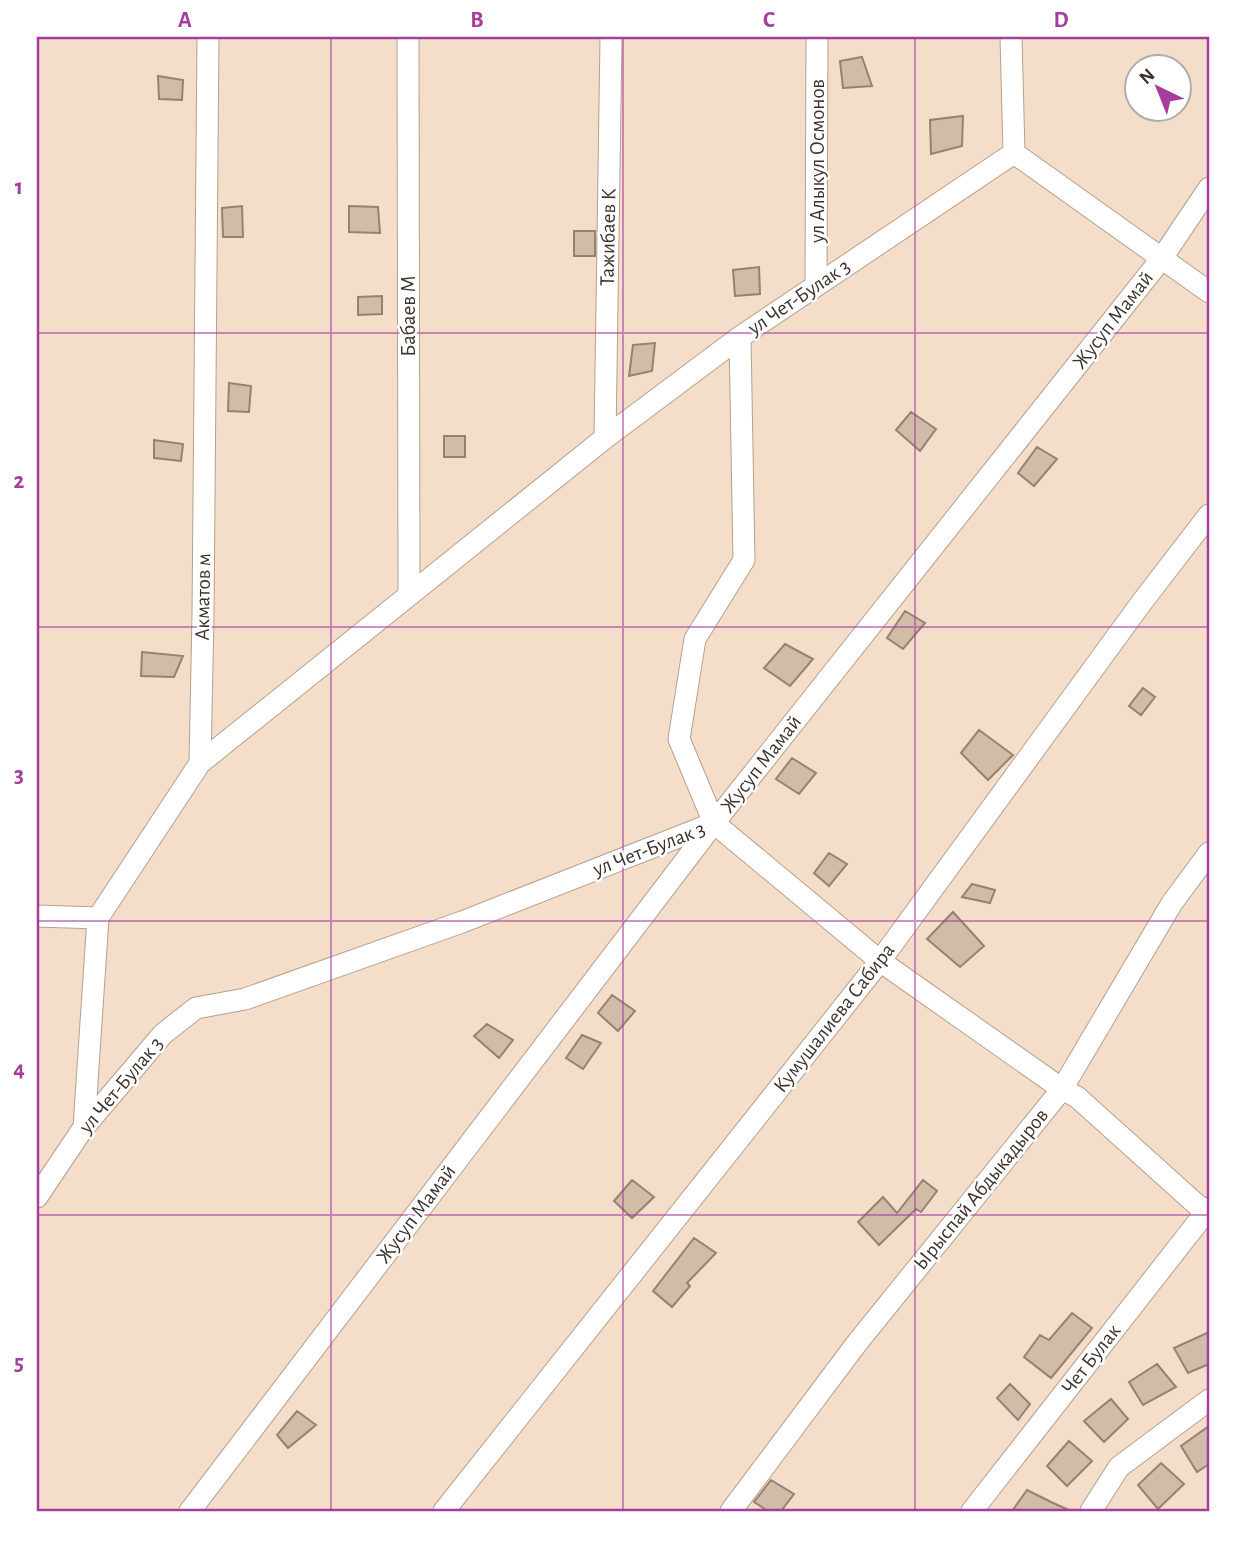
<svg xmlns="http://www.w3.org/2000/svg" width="1246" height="1548" font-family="'Alegreya Sans',sans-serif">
	<rect width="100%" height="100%" fill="#f4deca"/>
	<path fill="#d1bca8" stroke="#968270" stroke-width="2" d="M862,57L872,86L843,88L840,61Z
		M158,76L183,80L182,100L159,99Z
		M963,116L962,146L931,154L930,120Z
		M242,206L243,237H223L222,208Z
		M349,206L378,207L380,233L349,232Z
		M574,231H595V256H574Z
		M759,267L760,294L735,296L733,270Z
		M382,296V314L358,315V297Z
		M655,343L652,371L629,376L633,345Z
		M229,383L251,386L249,412L228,411Z
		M911,412L936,429L920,451L896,430Z
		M444,436H465V457H444Z
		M154,440L183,444L181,461L154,458Z
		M1037,447L1057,459L1034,486L1018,473Z
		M905,611L925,623L903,649L887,638Z
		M785,644L813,659L790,686L764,668Z
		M142,652L183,656L174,677L141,676Z
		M1143,688L1155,697L1141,715L1129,706Z
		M979,730L1013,755L988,780L961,753Z
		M792,758L816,773L799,794L776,779Z
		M829,853L847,864L829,886L814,873Z
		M972,884L995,890L990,903L962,897Z
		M953,912L984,946L960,967L927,939Z
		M612,995L635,1011L618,1031L598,1013Z
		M487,1024L513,1040L499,1058L474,1036Z
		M582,1035L601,1043L583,1069L566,1058Z
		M632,1180L654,1197L632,1218L614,1201Z
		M923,1180L937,1191L921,1212L916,1209L879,1245L858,1222L883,1197L897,1213Z
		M694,1238L716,1253L687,1283L690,1286L672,1307L653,1291Z
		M1072,1313L1092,1328L1051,1378L1024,1357L1040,1335L1049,1340Z
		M1209,1332V1364L1188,1373L1174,1348Z
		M1157,1364L1176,1387L1143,1405L1129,1382Z
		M1010,1384L1030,1404L1018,1420L997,1398Z
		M1111,1399L1128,1419L1104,1442L1084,1421Z
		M297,1411L316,1425L288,1448L277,1435Z
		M1209,1426V1464L1197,1472L1181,1446Z
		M1069,1441L1092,1461L1067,1486L1047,1466Z
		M1161,1463L1184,1484L1158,1509L1138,1485Z
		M771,1480L794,1494L781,1511H768L754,1502Z
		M1027,1490L1051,1502L1071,1511H1012Z"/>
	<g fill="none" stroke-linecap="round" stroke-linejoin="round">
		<g stroke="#b5a18d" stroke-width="23">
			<path id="minor" d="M408,37L409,595
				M1011,37L1014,153
				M816,285L817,37
				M605,438L611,37
				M200,763L605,438L740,337
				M714,823L880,961L1062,1089L1077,1097L1206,1213
				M37,916L98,918
				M84,1127L98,918L200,763L203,615L208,37
				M37,1197L84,1127L163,1034L196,1008L245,999L462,922L714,823L679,739L695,639L744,560L740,337L1014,153L1209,292
				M190,1511L714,823L1162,258L1209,188
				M444,1511L880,961L1142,602L1209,515
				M731,1511L857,1343L1062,1089L1172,903L1209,853
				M972,1511L1209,1208
				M1091,1511L1119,1467L1209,1400"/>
		</g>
		<use href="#minor" stroke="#fff" stroke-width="21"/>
	</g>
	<path fill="none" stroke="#a53c9e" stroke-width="2" stroke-opacity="0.55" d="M331,37V1511M623,37V1511M915,37V1511M37,333H1209M37,627H1209M37,921H1209M37,1215H1209"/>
	<g text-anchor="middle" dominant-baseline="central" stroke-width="5" stroke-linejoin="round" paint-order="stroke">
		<g font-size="21" fill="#3c332c" stroke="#fff">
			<text transform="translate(817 161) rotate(-90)">ул Алыкул Осмонов</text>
			<text transform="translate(608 237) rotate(-89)">Тажибаев К</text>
			<text transform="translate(799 297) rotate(-34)">ул Чет-Булак 3</text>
			<text transform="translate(408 316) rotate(-90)">Бабаев М</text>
			<text transform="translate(1113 320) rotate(-52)">Жусуп Мамай</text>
			<text transform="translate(203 597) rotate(-89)">Акматов м</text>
			<text transform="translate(761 764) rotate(-52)">Жусуп Мамай</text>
			<text transform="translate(649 849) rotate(-21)">ул Чет-Булак 3</text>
			<text transform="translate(834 1018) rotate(-52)">Кумушалиева Сабира</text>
			<text transform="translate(121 1085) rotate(-50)">ул Чет-Булак 3</text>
			<text transform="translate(981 1189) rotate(-51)">Ырыспай Абдыкадыров</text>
			<text transform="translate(416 1214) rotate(-53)">Жусуп Мамай</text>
			<text transform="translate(1091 1359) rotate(-52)">Чет Булак</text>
		</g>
	</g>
	<rect width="1246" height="1548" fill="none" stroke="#ffffff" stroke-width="77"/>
	<g transform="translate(1158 88) rotate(317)"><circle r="33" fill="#ffffff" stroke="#b1adab" stroke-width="2"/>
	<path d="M0-5L12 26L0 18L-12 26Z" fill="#a53c9e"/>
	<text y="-10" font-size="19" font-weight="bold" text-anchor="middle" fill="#3c332c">N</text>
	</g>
	<rect x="38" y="38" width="1170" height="1472" fill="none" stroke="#a53c9e" stroke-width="2.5"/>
	<g font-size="23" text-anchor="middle" font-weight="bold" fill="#a53c9e">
		<text x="185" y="27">A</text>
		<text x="477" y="27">B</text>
		<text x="769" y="27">C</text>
		<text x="1061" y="27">D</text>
		<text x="19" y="194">1</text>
		<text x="19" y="488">2</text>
		<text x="19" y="782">3</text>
		<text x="19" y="1076">4</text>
		<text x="19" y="1370">5</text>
	</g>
</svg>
